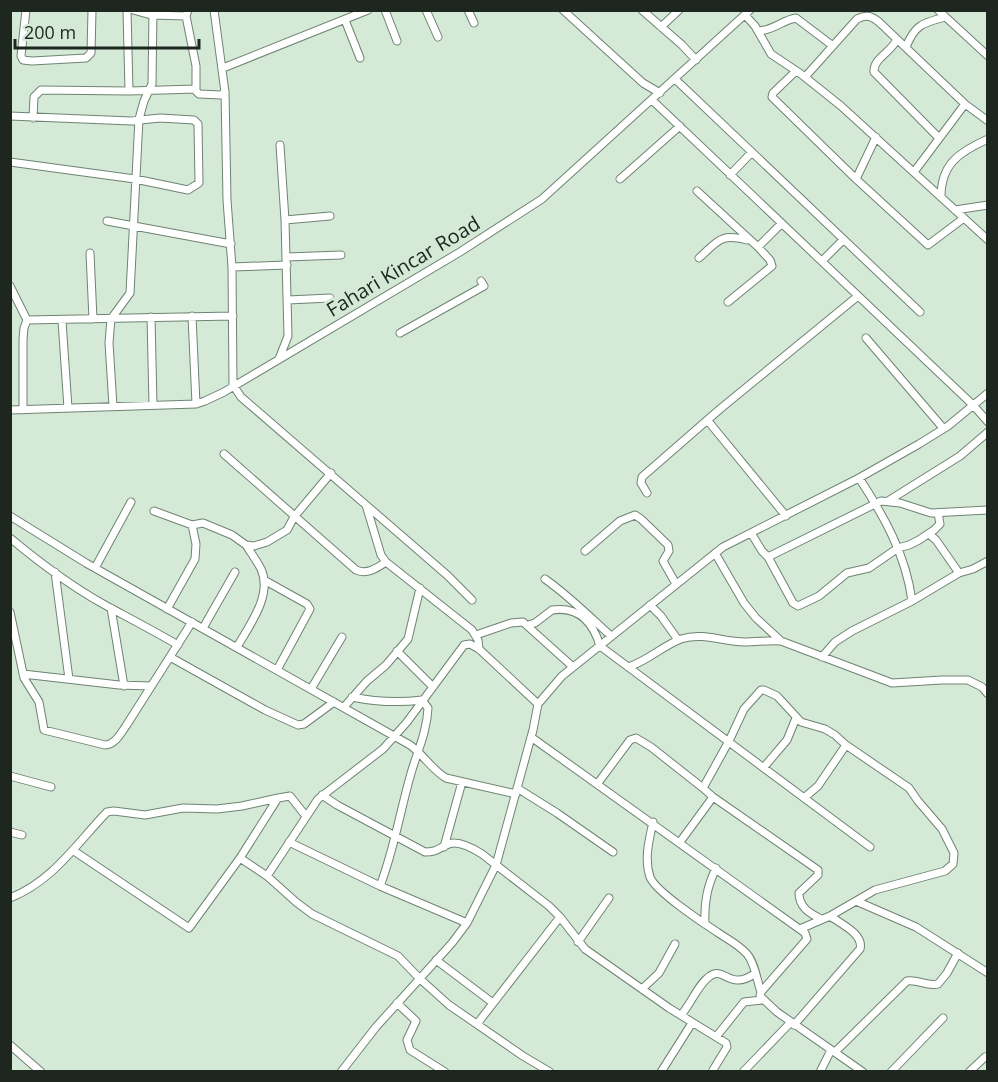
<svg xmlns="http://www.w3.org/2000/svg" width="998" height="1082" font-family="'Open Sans',sans-serif">
	<rect width="100%" height="100%" fill="#d4ead7"/>
	<g fill="none" stroke-linecap="round" stroke-linejoin="round">
		<g stroke="#6f8372" stroke-width="9">
			<path id="street" d="M26,10L21,56L23,60L32,61L86,58L91,53L92,10
				M127,10L129,91
				M133,10L151,15L186,16
				M188,10L186,16L196,66V91L199,94L221,95L225,92
				M214,10L225,92L227,200L232,267L233,385L241,397L447,575L472,600
				M385,10L397,41
				M426,10L438,37
				M468,10L474,23
				M563,10L643,83L660,93
				M642,10L682,45L696,60
				M938,10L988,56
				M745,15L755,26L771,54L801,74L841,106L988,240
				M345,20L360,58
				M661,27L679,10
				M759,31C774,30 783,20 796,18L833,46
				M897,39C892,52 873,58 874,72L939,138
				M906,47C915,25 922,23 945,17
				M223,68L368,10
				M796,71L773,93L772,97L856,179L928,245L964,218
				M805,77L857,19C867,14 872,16 880,23L965,104L988,121
				M675,79L920,312
				M652,100L973,405L988,422
				M10,116L131,121L160,118L194,120L198,124L199,183L188,190L135,179L10,162
				M33,118L34,97L41,90L129,91L196,89
				M914,172L965,104
				M730,175L752,152
				M620,179L680,126
				M856,179L876,137
				M697,191L758,247L781,224
				M941,197C941,164 959,152 988,139
				M955,210L988,205
				M285,220L330,216
				M107,221L231,244
				M90,253L93,319
				M287,257L341,255
				M699,258C718,241 720,233 747,240
				M822,261L843,240
				M232,267L287,265
				M10,286L27,320L24,328L23,339V410
				M288,300L330,298
				M728,302L772,266L770,260L758,247
				M192,316L196,404
				M151,317L153,405
				M27,320L233,316
				M62,321L68,408
				M400,333L484,286L481,281
				M866,338L943,428
				M279,359L288,336L285,220L280,145
				M113,406L109,343L111,319L130,293L139,119L144,101L152,84L153,10
				M10,410L196,404L205,401L224,392L460,252L542,199L750,10
				M708,421L786,516
				M224,454L356,570C367,575 377,568 386,562
				M859,478C884,516 906,555 912,601
				M647,493L641,483L642,477L720,409L858,296
				M888,501L960,456L988,432
				M366,505L381,555L386,562L472,630L478,640L479,649
				M154,511L192,525L203,523L232,535L246,545L254,546L267,542L287,530L294,517L331,473
				M10,516L86,563L410,745C424,755 432,770 446,778L516,794
				M751,533L762,551L768,557L793,603L798,606L819,596L847,573L869,568L898,548L909,545L919,540L934,530L940,524L938,513
				M929,534L936,540L959,573
				M10,538C39,562 72,587 105,605C129,618 154,631 178,645
				M585,551L620,521L635,515L641,519L668,545L669,551L663,561L676,584
				M715,553L744,603L756,618L781,641
				M768,557L881,501L900,503L931,513L988,510
				M95,568L131,502
				M55,572L69,679
				M545,579C569,596 590,617 611,636
				M264,580L307,604L310,609L277,670
				M650,605L661,616L678,640
				M111,608L124,686
				M167,609L195,559L196,544L192,525
				M10,612L24,678L39,702L44,730L105,745C115,745 120,734 126,726L192,622
				M528,625L535,623L552,610C578,606 593,622 600,646L870,847
				M203,628L235,572
				M476,635L511,623L523,622L573,667
				M237,647C249,626 273,595 261,569C257,561 251,553 246,545
				M397,651L432,686
				M170,657L265,710L298,725L304,724L334,702
				M822,657L835,642L852,631L912,601L959,573L973,569L988,561
				M628,667C648,661 662,646 681,639C704,632 722,642 745,642C757,642 769,640 781,641L892,683L942,680H968L982,687L988,694
				M23,674L119,685L151,686
				M311,689L342,637
				M352,697C376,702 398,703 422,700L428,708C427,731 418,750 412,770C400,810 395,847 380,886
				M344,707L367,681L386,665L408,639L420,588
				M531,737L805,933L807,939L761,992L760,996L777,1012L863,1072
				M764,767L787,740L796,718
				M10,776L51,787
				M598,783L630,740L636,738L651,747L703,788
				M517,788L557,813L613,852
				M322,795L337,805L425,852C438,852 438,848 449,844C459,840 474,849 482,854L549,906L560,917L585,949L669,1008L726,1043L727,1047L713,1070
				M805,797L818,786L846,745
				M653,822C649,840 644,859 650,877C655,891 703,923 717,932C727,939 738,944 747,954C755,963 757,981 761,992
				M10,832L22,835
				M289,842L380,886L467,923
				M680,842L713,797
				M444,847L462,782
				M74,851L189,928L240,858L278,798L290,796L305,815
				M240,858L267,876L296,902L312,914L398,956L419,978L449,1005L523,1056L550,1072
				M267,876L318,799L383,749L407,722L464,645L470,644L479,649L538,704
				M10,898C53,881 77,843 107,812L114,811L145,815L183,808L217,809L242,806L278,798
				M821,919C809,913 799,907 799,893L818,875V870L713,797L703,788L729,741L744,709L761,690H764L777,696L801,722L825,729L835,735L846,745L909,788L918,801L942,829L954,853L953,864L945,871L875,890L856,901
				M705,924C704,903 707,887 716,868
				M800,929L830,916L856,901L916,927L988,973
				M578,942L609,898
				M436,960L493,1003
				M642,989L659,973L675,944
				M397,1003L416,1021L407,1040L410,1050L445,1072
				M681,1015C691,1004 698,984 710,976C724,966 730,991 754,974
				M477,1024L560,917
				M794,1025L860,949C864,934 841,924 830,916
				M716,1037L744,1002L762,1000
				M10,1045L41,1072
				M835,1052L907,981C918,979 927,987 938,984L947,973L958,953
				M341,1072L376,1027L452,943L467,923L496,865L533,730L538,704L562,676L723,547L859,478L919,444L948,426L988,393
				M661,1072L692,1023
				M743,1072L791,1022
				M820,1072L831,1050
				M891,1072L943,1018
				M969,1072L985,1057"/>
		</g>
		<use href="#street" stroke="#fff" stroke-width="7"/>
	</g>
	<g text-anchor="middle" dominant-baseline="central" stroke-width="6" stroke-linejoin="round" paint-order="stroke">
		<g font-size="20" fill="#1d261f" stroke="#d4ead7">
			<text transform="translate(403 266) rotate(-31)">Fahari Kincar Road</text>
		</g>
	</g>
	<rect width="998" height="1082" fill="none" stroke="#1d261f" stroke-width="24"/>
	<path d="M15 39v9h184v-9" fill="none" stroke="#1d261f" stroke-width="3"/>
	<text x="24" y="39" font-size="18" fill="#1d261f" stroke="#d4ead7" stroke-width="4.5" paint-order="stroke">200 m</text>
</svg>
